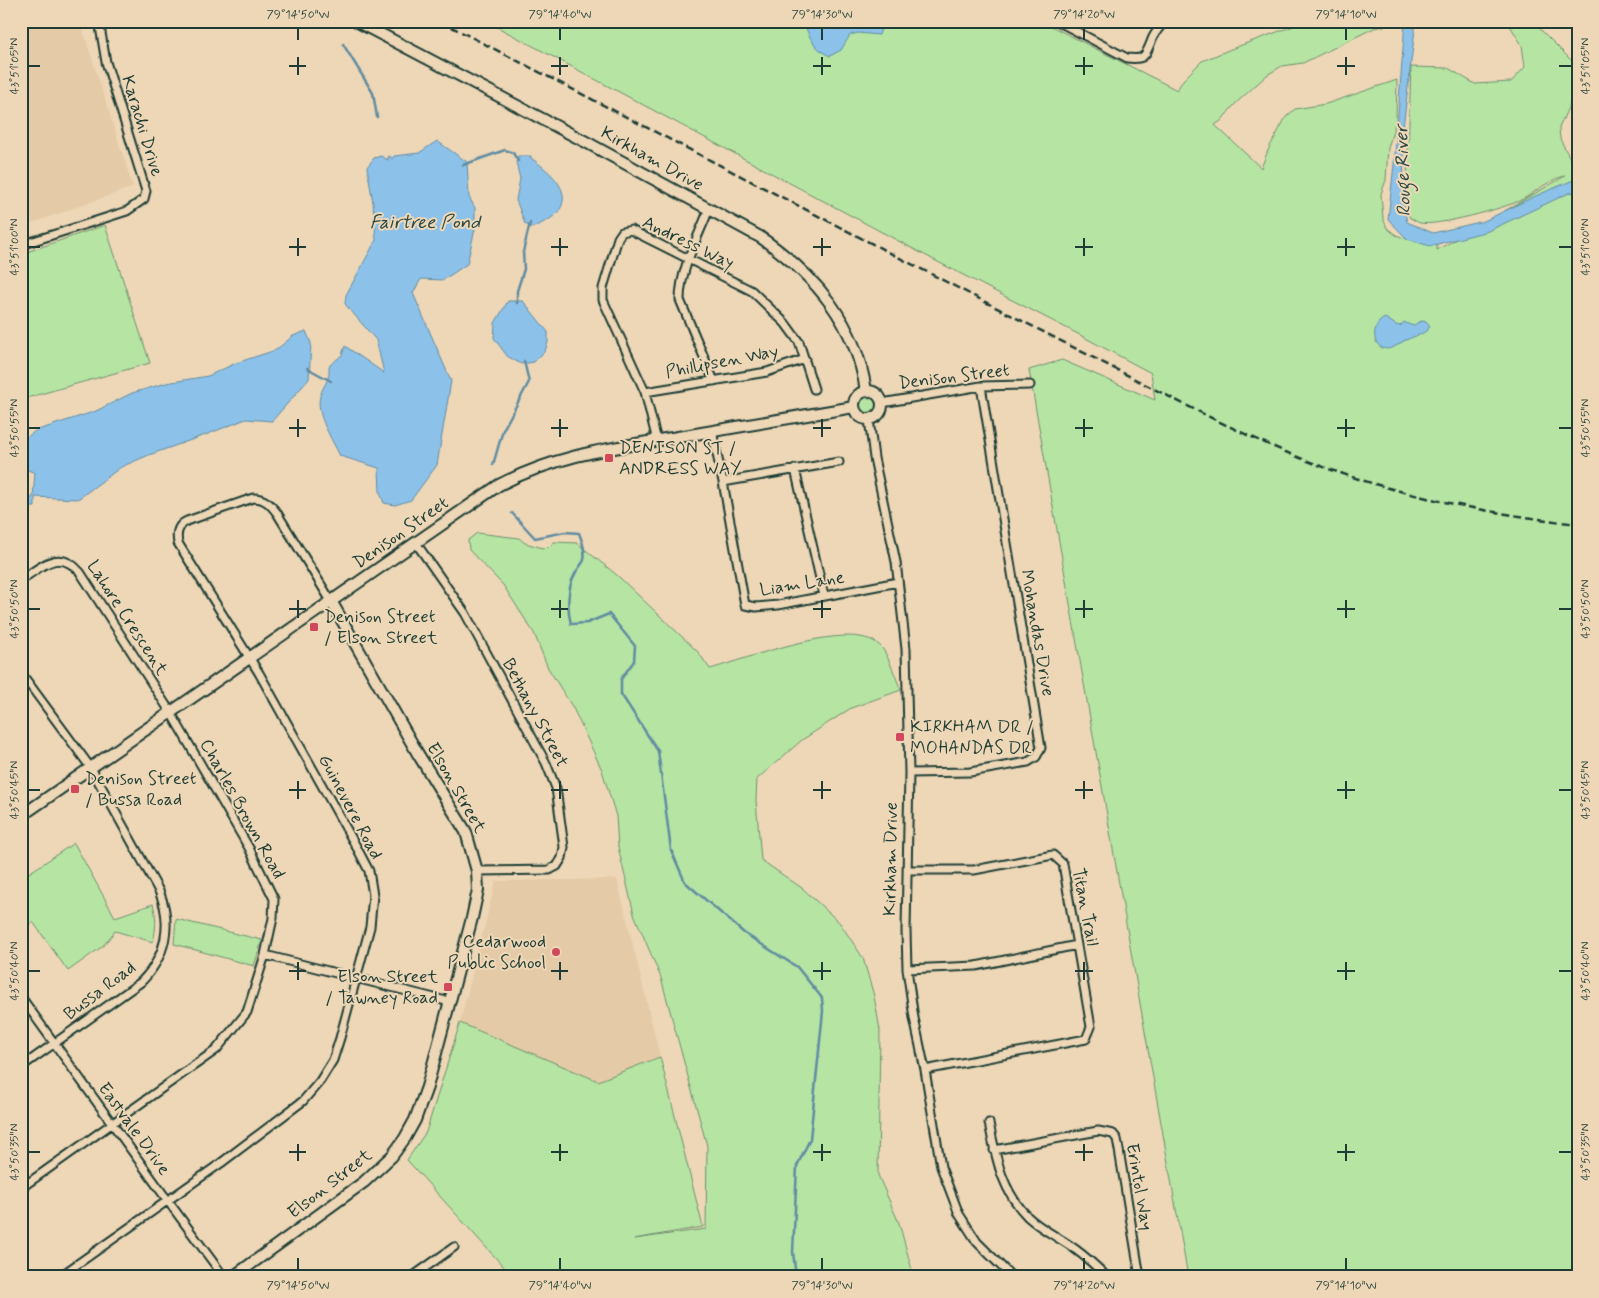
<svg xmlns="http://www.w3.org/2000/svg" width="1599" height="1298" font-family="Mynerve,sans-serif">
	<rect width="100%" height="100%" fill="#eed7b7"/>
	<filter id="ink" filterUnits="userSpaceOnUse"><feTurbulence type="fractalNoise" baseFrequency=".02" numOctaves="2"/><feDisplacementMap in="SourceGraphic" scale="10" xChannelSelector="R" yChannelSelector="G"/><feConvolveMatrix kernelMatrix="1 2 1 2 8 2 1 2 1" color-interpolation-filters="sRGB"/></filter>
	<g filter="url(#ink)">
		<path fill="#e4caa6" d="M21,21H80L133,187L21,227Z
			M617,879L660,1057L598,1081L460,1023L496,881Z"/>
		<path fill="#b6e4a3" stroke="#6a906c" d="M486,21H1041L1177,90L1183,80L1202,61L1231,49L1307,21H1401V23L1374,28L1303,63L1282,66L1267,75L1235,104L1221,121L1215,125L1261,168L1269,148L1286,117L1295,109L1326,104L1397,80L1396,121L1388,148L1386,180L1381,194L1383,218L1387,228L1396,235L1407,239L1431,237L1437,246V250L1565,176C1549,179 1535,193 1521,200C1505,208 1436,227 1420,223C1417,222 1413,219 1410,218L1406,208L1411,67L1448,68L1475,84L1511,82L1525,67L1522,45L1507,21H1532L1578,67V85L1559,128L1560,139L1573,164L1578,138V1277H1188L1029,370L1062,360L1155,400L1151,373L1078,334L936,261Z
			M105,225L150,363L30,397L21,402V254Z
			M860 405a8 8 0 1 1 16 0a8 8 0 1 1-16 0Z
			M477,533L519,538L525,543L543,548L549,547L554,542L577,543L618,576L698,652L710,669C744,660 857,615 882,648C889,657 896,679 901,690L851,708L802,740L757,779L756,800L761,860L802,888L840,923L863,958L874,996L880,1030L878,1175L899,1223L914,1277H513L407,1160L426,1132L460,1023L598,1081L660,1057L703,1227L634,1239L706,1229L707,1146L661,978L634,914L618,847L616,816L602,770L573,708L548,668L534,633L503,585L469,550L468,540Z
			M74,843L115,917L153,904C157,918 156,929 153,942L115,931L103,946L68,971L33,922L21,930V863L29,873Z
			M176,919L262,940L254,966L174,944Z"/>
		<path fill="#8cc1e9" stroke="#608ca1" d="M808,21H812C828,28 837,35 852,21H878L882,25L879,35L858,33L850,35L841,50L830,56C816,50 810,40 805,25Z
			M1405,21H1416L1403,128L1404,207L1407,222L1433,233L1484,221L1533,197L1578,178V192L1569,193L1488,231L1430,246L1407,239L1388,219L1395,155Z
			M437,141L467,162L469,197L475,208V229L467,264L443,280L421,279L413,293L451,381L437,465L411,500L395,505L384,503L380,493L379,468L340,456C333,441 315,414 320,396C324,383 330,382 329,366L342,355L345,346L384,373L376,340L345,304L346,295L376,240L373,203L367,167L374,158L381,156L388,160V157L390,156L392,159L394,156L419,153Z
			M518,156H531V158C546,169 574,189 559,211C553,219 540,224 532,228L525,224L516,200L520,179L516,162Z
			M508,301H523L548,332V342L545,351L534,362L521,364L507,356L494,338L495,323Z
			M1385,318L1396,325L1400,326L1404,322C1417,329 1412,323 1423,321L1428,323L1430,327C1422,336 1416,335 1406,340C1401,342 1397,346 1392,348C1373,354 1368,325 1385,318Z
			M306,331L311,343L309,379L272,421L246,419L208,434L149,455L121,467L78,499L35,497V507H30L27,501L33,497L35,473L21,467V442L35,431L96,411L132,393L166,383L208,376L236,363L276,350L293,336Z"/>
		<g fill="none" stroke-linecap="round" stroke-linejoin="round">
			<path stroke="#608ca1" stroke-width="2.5" d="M343,44L373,93L377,117
				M463,165L505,150L513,153L518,161
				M517,303V291L524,269L523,252L530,223
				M307,368L331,381
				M493,465L503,430L529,382L524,361
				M21,511L29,504
				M512,513L535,538L565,532L579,533C582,541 586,551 584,560C582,565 577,569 575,574C567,588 567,609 571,624L587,623L609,614L635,646L634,661L621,679V694L658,751L671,850L685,882L744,933L797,967L822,998L823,1011L810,1139L797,1166L793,1252L796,1277"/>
			<g stroke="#1f3d34" stroke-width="11">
				<path id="street" d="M1057,21L1127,58C1144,60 1145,57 1151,42C1153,34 1160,27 1165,21
					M709,209C698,238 680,269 680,300L714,381
					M21,245L127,211L144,199L146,191L106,62L99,21
					M645,392L767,372L805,359
					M882,403L981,386L1030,385
					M869,419L874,458L896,562L906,649L909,773L906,930L907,969L914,1018L925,1070L941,1167L959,1214L977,1242L1012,1277
					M712,431L723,482L745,605L756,607L778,605L898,582
					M657,441L645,392L603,300V288L618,238L622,232L631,230L752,291L785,323L799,342L814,389
					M795,469L824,596
					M723,482L839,462
					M416,543L465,613L546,763L556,788L564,847L562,858L557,866L549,870L477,871
					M21,580C42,566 59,548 80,572L171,713L249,848L274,899L273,918L265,955L247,1012L216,1050L21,1188
					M21,673L91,768L159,891C173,924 166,957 141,982L21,1067
					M909,773L970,772L1028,762L1036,757L1041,748L981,386
					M907,870H974L1053,855L1063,864L1091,1027L1086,1039L925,1070
					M265,955L450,1002
					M907,969L976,966L1077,945
					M21,997L168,1201L224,1277
					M989,1123C996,1157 1001,1190 1028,1217C1042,1230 1060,1238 1075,1249C1086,1257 1097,1267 1107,1277
					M994,1150L1098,1131L1113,1134L1117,1139L1119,1150L1140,1277
					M59,1277L221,1163L303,1101L320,1081L333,1060L340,1038L370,927L373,895L369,871L357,848L259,673L178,543C176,533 178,525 187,521L253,498C265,498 270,504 277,513L331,601
					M412,1277L454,1247"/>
			</g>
			<g stroke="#1f3d34" stroke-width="14">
				<path id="secondary" d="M356,21L586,142L760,237C815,275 856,323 866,391
					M854 405a14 14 0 1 1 28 0a14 14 0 1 1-28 0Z
					M21,816L499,485C559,454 613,448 678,437C737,427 796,417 854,407
					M233,1277L364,1182L392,1156L405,1138L415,1120L427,1087L472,918L478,890L477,871L466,832L418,754L331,601"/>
			</g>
			<use href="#street" stroke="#eed7b7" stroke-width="7"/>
			<use href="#secondary" stroke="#eed7b7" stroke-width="10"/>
			<path stroke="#1f3d34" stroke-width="2.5" stroke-dasharray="8 4" stroke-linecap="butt" d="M440,21L1160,392C1215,420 1271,448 1329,469C1410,498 1493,514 1578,524"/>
		</g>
	</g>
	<path fill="none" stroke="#1f3d34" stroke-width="2" d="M298,28V40M560,28V40M822,28V40M1084,28V40M1346,28V40M298,57V75M560,57V75M822,57V75M1084,57V75M1346,57V75M28,66H40M289,66H306M551,66H568M813,66H831M1075,66H1093M1337,66H1355M1559,66H1572M298,238V256M560,238V256M822,238V256M1084,238V256M1346,238V256M28,247H40M289,247H306M551,247H568M813,247H831M1075,247H1093M1337,247H1355M1559,247H1572M298,419V437M560,419V437M822,419V437M1084,419V437M1346,419V437M28,428H40M289,428H306M551,428H568M813,428H831M1075,428H1093M1337,428H1355M1559,428H1572M298,600V618M560,600V618M822,600V618M1084,600V618M1346,600V618M28,609H40M289,609H306M551,609H568M813,609H831M1075,609H1093M1337,609H1355M1559,609H1572M298,781V799M560,781V799M822,781V799M1084,781V799M1346,781V799M28,790H40M289,790H306M551,790H568M813,790H831M1075,790H1093M1337,790H1355M1559,790H1572M298,962V980M560,962V980M822,962V980M1084,962V980M1346,962V980M28,971H40M289,971H306M551,971H568M813,971H831M1075,971H1093M1337,971H1355M1559,971H1572M298,1144V1161M560,1144V1161M822,1144V1161M1084,1144V1161M1346,1144V1161M28,1152H40M289,1152H306M551,1152H568M813,1152H831M1075,1152H1093M1337,1152H1355M1559,1152H1572M298,1258V1270M560,1258V1270M822,1258V1270M1084,1258V1270M1346,1258V1270"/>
	<g fill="#d1495b" stroke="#eed7b7" stroke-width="2">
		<rect x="604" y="453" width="10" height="10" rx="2.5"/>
		<rect x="309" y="622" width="10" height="10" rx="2.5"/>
		<rect x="895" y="732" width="10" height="10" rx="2.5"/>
		<rect x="70" y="784" width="10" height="10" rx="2.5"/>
		<circle cx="556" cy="952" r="5"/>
		<rect x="443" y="982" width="10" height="10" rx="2.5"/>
	</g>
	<g text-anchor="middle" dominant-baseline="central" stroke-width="4" stroke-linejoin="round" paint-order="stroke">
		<g font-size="18" fill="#1f3d34" stroke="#eed7b7">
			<text transform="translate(142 126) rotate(73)">Karachi Drive</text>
			<text transform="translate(652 159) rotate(29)">Kirkham Drive</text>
			<text transform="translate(688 243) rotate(26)">Andress Way</text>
			<text transform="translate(722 362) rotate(-11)">Phillipsen Way</text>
			<text transform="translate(954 377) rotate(-7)">Denison Street</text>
			<text transform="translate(401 533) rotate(-35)">Denison Street</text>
			<text transform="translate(802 584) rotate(-9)">Liam Lane</text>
			<text transform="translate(127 618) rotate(57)">Lahore Crescent</text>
			<text transform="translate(1037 633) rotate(80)">Mohandas Drive</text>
			<text transform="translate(535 713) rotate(62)">Bethany Street</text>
			<text transform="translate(456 788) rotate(60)">Elson Street</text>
			<text transform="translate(350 807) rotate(62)">Guinevere Road</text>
			<text transform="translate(242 809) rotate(61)">Charles Brown Road</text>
			<text transform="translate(891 859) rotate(-89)">Kirkham Drive</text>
			<text transform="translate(1085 907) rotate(79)">Titan Trail</text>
			<text transform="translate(100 991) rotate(-37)">Bussa Road</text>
			<text transform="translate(134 1129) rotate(54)">Eastvale Drive</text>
			<text transform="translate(330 1184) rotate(-38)">Elson Street</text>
			<text transform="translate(1139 1187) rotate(80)">Erintol Way</text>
		</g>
		<g font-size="18" fill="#1f3d34" stroke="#eed7b7" text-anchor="start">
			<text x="619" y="448">DENISON ST /<tspan x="619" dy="21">ANDRESS WAY</tspan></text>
			<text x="324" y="617">Denison Street<tspan x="324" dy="21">/ Elson Street</tspan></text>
			<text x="910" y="727">KIRKHAM DR /<tspan x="910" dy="21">MOHANDAS DR</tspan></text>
			<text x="85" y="779">Denison Street<tspan x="85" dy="21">/ Bussa Road</tspan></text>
			<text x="546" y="942" text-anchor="end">Cedarwood<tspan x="546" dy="21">Public School</tspan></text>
			<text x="438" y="977" text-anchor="end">Elson Street<tspan x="438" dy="21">/ Tawney Road</tspan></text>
		</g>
		<g font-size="19" font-style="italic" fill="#2a4a46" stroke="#eed7b7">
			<text transform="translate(1403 171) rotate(-92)">Rouge River</text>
			<text x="425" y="222">Fairtree Pond</text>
		</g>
	</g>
	<rect width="1599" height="1298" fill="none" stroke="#eed7b7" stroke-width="55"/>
	<rect x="28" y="28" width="1544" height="1242" fill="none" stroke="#1f3d34" stroke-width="2"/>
	<g font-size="12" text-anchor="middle" fill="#1f3d34">
		<text x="298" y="18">79°14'50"W</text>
		<text x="560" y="18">79°14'40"W</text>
		<text x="822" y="18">79°14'30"W</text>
		<text x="1084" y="18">79°14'20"W</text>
		<text x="1346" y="18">79°14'10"W</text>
		<text transform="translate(14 66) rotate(-90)" y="4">43°51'05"N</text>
		<text transform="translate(1585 66) rotate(-90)" y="4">43°51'05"N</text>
		<text transform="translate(14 247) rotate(-90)" y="4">43°51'00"N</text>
		<text transform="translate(1585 247) rotate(-90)" y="4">43°51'00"N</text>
		<text transform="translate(14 428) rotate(-90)" y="4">43°50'55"N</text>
		<text transform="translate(1585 428) rotate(-90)" y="4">43°50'55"N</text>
		<text transform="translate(14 609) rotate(-90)" y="4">43°50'50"N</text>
		<text transform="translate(1585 609) rotate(-90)" y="4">43°50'50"N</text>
		<text transform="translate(14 790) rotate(-90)" y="4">43°50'45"N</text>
		<text transform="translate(1585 790) rotate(-90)" y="4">43°50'45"N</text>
		<text transform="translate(14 971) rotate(-90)" y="4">43°50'40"N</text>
		<text transform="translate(1585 971) rotate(-90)" y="4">43°50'40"N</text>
		<text transform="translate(14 1152) rotate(-90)" y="4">43°50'35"N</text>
		<text transform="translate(1585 1152) rotate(-90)" y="4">43°50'35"N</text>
		<text x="298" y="1289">79°14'50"W</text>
		<text x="560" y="1289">79°14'40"W</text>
		<text x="822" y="1289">79°14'30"W</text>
		<text x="1084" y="1289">79°14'20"W</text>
		<text x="1346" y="1289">79°14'10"W</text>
	</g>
</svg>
